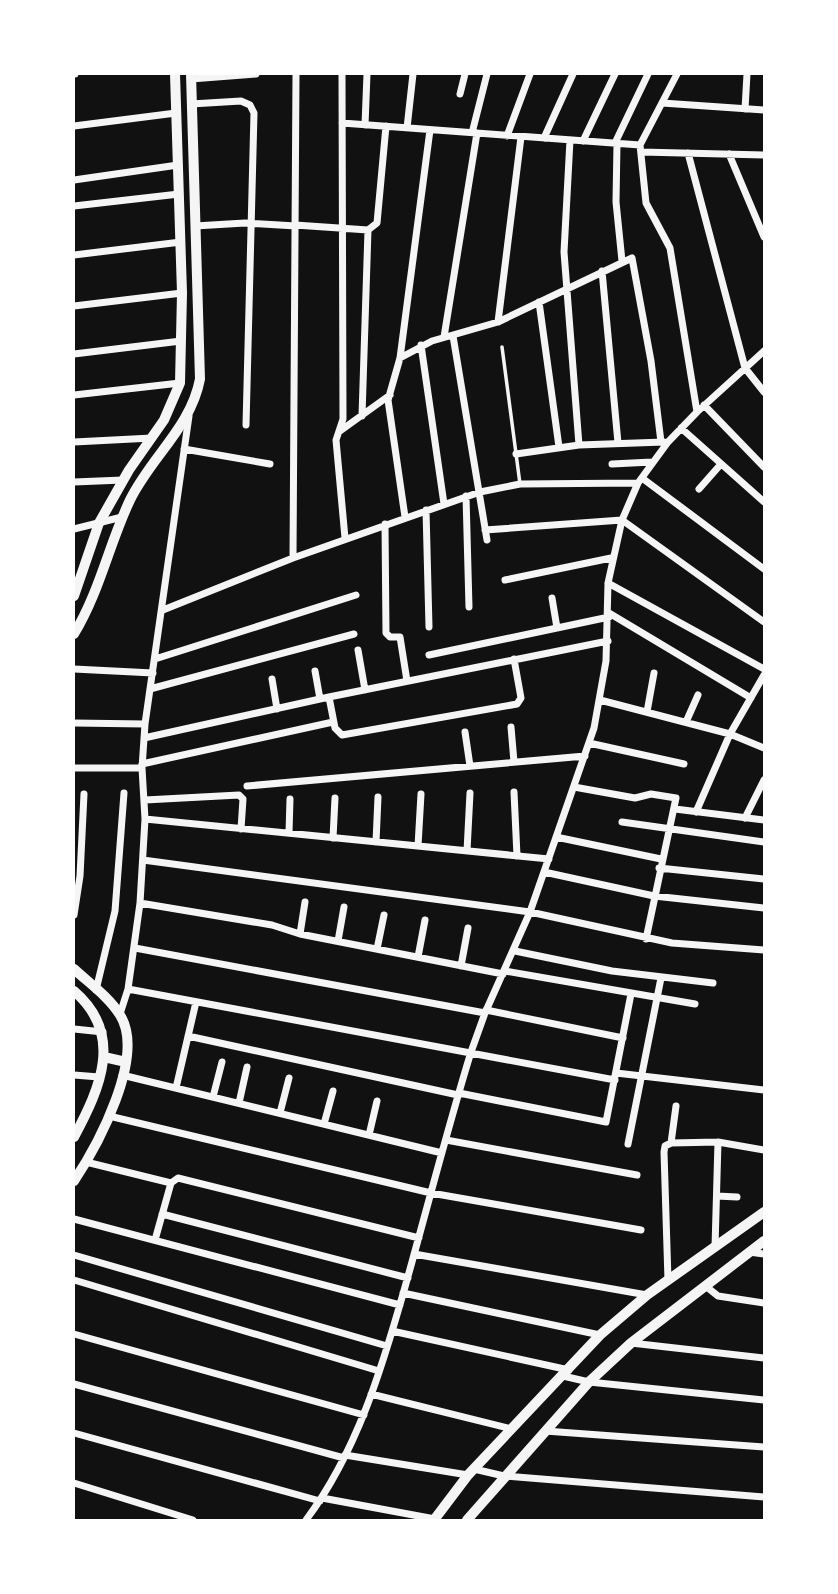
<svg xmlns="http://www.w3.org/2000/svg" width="838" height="1594" font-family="Lora,serif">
	<rect width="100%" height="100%" fill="#111"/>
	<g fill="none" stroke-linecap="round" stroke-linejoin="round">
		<path stroke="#f5f5f5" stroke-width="3.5" d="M502,347L520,484"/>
		<path stroke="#f5f5f5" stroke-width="7" d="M74,74H75
			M342,74L343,419L336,440L345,538
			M191,79L256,74
			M460,94L465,74
			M662,103L764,110
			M191,104L241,101L250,105L254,113L246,425
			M745,109L747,74
			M342,123L640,145
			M365,125L367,74
			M74,126L176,113
			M407,128L413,74
			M472,133L487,74
			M507,136L530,74
			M544,138L573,74
			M570,140L564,252L579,445
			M583,141L615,74
			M615,143L648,74
			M617,144L616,202L622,261
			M640,145L646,203L670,248L697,412
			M640,145L677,74
			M641,152L764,155
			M688,153L745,368L764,392
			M729,154L764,237
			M74,180L178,165
			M74,206L179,194
			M295,225L368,230
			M195,226L245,223L296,226
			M368,230L377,223L386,126
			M74,255L181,242
			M602,271L618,443
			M539,302L559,447
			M74,306L182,293
			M498,322L521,137
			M453,336L487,540
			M444,337L477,133
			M421,345L444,504
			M74,354L181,341
			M400,358L432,341L498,322L632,258L651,361L661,442
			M74,395L180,383
			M704,405L764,467
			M362,416L368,230
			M681,428L764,502
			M340,431L390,395
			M74,442L152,438
			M184,449L270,464
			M516,454L579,445L664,442
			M612,464L652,462
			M642,478L764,569
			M74,482L123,480
			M699,489L721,464
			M466,496L469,607
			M426,510L429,627
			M405,517L388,400L400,358L430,130
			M385,524L386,633L390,637H400L407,681
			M74,529L122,517
			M485,530L622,520L764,622
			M293,558L296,74
			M505,580L611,558
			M608,583L764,669
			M552,598L557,628
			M163,610L293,558L480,492L520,484L638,483
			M609,613L751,698
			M358,650L365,690
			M429,655L609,617
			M155,659L356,595
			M74,669L153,673
			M315,671L320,699
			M272,679L277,709
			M150,689L354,634
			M329,697L335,728L342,735L517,704L521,698L514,659
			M600,700L730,734L764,748
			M647,712L654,673
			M686,722L698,695
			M74,723L145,724
			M511,727L514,762
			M465,732L470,766
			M144,738L329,697L608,641
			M589,743L684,764
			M142,764L333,722
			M74,768H142
			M247,786L585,756
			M574,787L635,798L651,794L676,798L646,939
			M514,792L517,856
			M145,800L239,795L243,799L241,829
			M675,809L764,820
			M696,812L730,734L764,675
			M745,818L764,780
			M145,819L549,859
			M622,822L764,842
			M289,833L290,799
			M556,837L661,859
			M333,838L335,798
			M376,842L378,797
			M418,846L421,794
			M467,851L470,793
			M143,860L530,912L672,943L764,950
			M659,868L764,879
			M544,872L654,896L764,908
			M140,903L272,925L300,934L503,974
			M74,915L80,876L84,794
			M300,934L305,902
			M338,941L344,907
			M135,948L485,1013
			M377,949L384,915
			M515,951L612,971L713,983
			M418,957L425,920
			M461,966L468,928
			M505,971L695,1004
			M128,989L615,1080
			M96,990L115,911L124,793
			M486,1010L623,1038
			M120,1014L128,989L140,903L145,819L142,768L145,724L189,416
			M74,1029L103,1032
			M188,1036L458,1095
			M616,1073L764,1090
			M74,1075L99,1077
			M122,1075L442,1153
			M176,1088L196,1002
			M459,1093L606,1122L631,994
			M213,1097L222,1062
			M239,1103L247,1067
			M280,1113L289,1078
			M109,1116L431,1193L641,1230
			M324,1124L333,1091
			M369,1135L377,1101
			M446,1140L637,1175
			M671,1143L718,1142L764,1150
			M671,1143L676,1106
			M628,1144L661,978
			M86,1162L171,1183L178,1178L419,1238
			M717,1196L737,1197
			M162,1214L408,1278
			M74,1219L400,1305
			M155,1240L171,1183
			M715,1247L718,1142
			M749,1252L764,1254
			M414,1254L647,1295
			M74,1255L387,1346
			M74,1280L379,1371
			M668,1280L664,1152L665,1146L671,1143
			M708,1283V1288L718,1296L764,1303
			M403,1293L600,1335
			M392,1331L569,1370
			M74,1334L364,1415
			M631,1343L764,1358
			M563,1376L589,1382L764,1400
			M74,1384L344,1458
			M371,1394L512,1429
			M545,1431L764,1447
			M74,1433L320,1501
			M345,1455L468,1475
			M474,1469L504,1476L764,1497
			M74,1483L193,1520
			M322,1498L435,1519
			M306,1520C357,1452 382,1368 405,1287C427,1209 447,1130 471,1052L485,1013L530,912L594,728L606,661L608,583L622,520L638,483L668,442L697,412L764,351"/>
		<path stroke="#f5f5f5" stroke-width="10" d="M74,596L99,523L129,470L164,420L180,383L182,293L175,74
			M74,634C100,591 109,544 130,500C151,457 191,427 200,379L191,74
			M74,969C89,983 109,997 120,1015C146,1056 98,1145 74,1181
			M74,991C124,1034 101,1087 74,1137
			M104,1057L126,1062
			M434,1520L468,1475L600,1335L647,1295L764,1212
			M467,1520L589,1382L631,1343L764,1241"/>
	</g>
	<rect width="838" height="1594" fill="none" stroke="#ffffff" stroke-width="150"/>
</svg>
